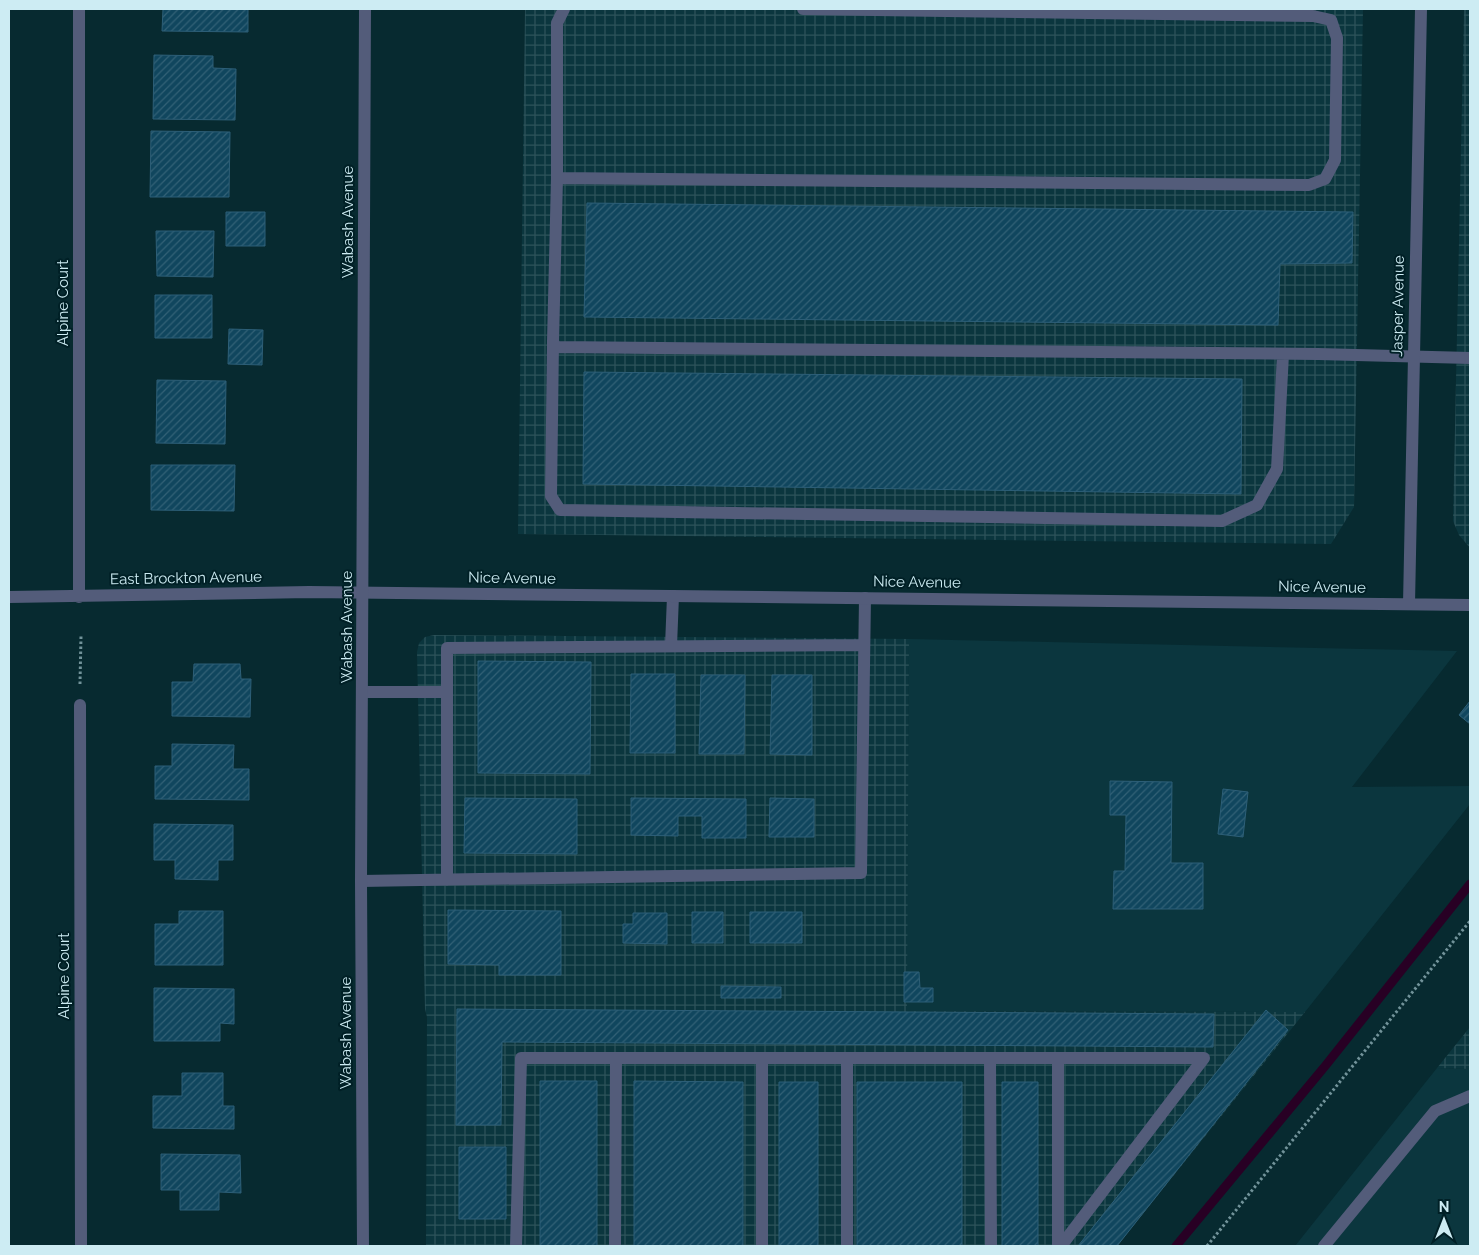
<svg xmlns="http://www.w3.org/2000/svg" width="1479" height="1255" font-family="Raleway,sans-serif">
	<defs>
		<pattern id="industrial-grid" width="8" height="8" patternUnits="userSpaceOnUse" patternTransform="scale(1.25)"><rect width="8" height="8" fill="#0b363e"/><path d="M0 4h8M4 0v8" fill="none" stroke="#2d535a"/></pattern>
		<pattern id="building-hatch" width="6" height="6" patternUnits="userSpaceOnUse" patternTransform="scale(1.25)"><rect width="6" height="6" fill="#10465e"/><path d="M-1 1l2-2M0 6l6-6M5 7l2-2" fill="none" stroke="#326176"/></pattern>
	</defs>
	<rect width="100%" height="100%" fill="#072a30"/>
	<path fill="#0b363e" d="M909,639L1457,651L1352,787L1470,786V804L1305,1012L906,1011Z
		M1437,1068L1470,1069V1246H1295Z"/>
	<path fill="url(#industrial-grid)" d="M525,9H1363L1354,507L1331,544L518,534Z
		M1464,9H1470V548L1459,535L1453,521Z
		M434,635L909,639L907,1011L1305,1012L1117,1246H426L427,1017L425,1009L417,652L419,643L425,637Z
		M1470,1027V1069L1437,1068Z"/>
	<g fill="none" stroke-linecap="round" stroke-linejoin="round">
		<path stroke="#280024" stroke-width="9" d="M1176,1246L1326,1065L1470,884"/>
	</g>
	<path fill="url(#building-hatch)" stroke="#2d5f78" d="M163,9H248V32L162,31Z
		M154,55L213,56V68L236,69L235,120L153,119Z
		M151,131L230,132L229,197H150Z
		M587,203L1353,212L1352,263L1280,264L1278,325L584,317Z
		M226,212H265V246H226Z
		M156,231H214L213,277L157,276Z
		M155,295H212V338H155Z
		M229,329L263,330L262,365L228,364Z
		M584,372L1242,379L1241,494L583,484Z
		M157,380L226,381L225,444L156,443Z
		M151,465H235L234,511L151,510Z
		M478,661L591,662L590,774L478,773Z
		M194,664H240L241,679H251L250,717L172,716V682H193Z
		M631,674H675V753H630Z
		M701,675H745L744,754H699Z
		M772,675H812V755L770,754Z
		M1470,701V724L1459,715Z
		M172,744L234,745L233,769H249V800L155,799V766H172Z
		M1110,781L1172,782L1171,863H1203V909H1113L1114,871H1125L1126,815H1110Z
		M1223,789L1248,792L1243,837L1218,834Z
		M465,798L577,799V854L464,853Z
		M631,798L746,799V838H702V816H678V836L631,835Z
		M770,798L814,799V837H769Z
		M154,824L233,825V860H218V880L175,879V860H154Z
		M448,910L561,911V975H499V965L448,964Z
		M179,911H223V965H155V924H179Z
		M692,912H723V943H692Z
		M750,912H802V943H750Z
		M633,913H667V944L623,943V924H633Z
		M904,972H919L920,988H933V1002H904Z
		M721,986L781,987V998H721Z
		M154,988L234,989V1024L220,1023V1041H154Z
		M457,1009L1214,1014L1213,1047L502,1042L501,1125H456Z
		M1266,1010L1288,1030L1117,1246H1078Z
		M182,1073H223V1106H234V1129L153,1128V1096H182Z
		M540,1081H597V1246H540Z
		M634,1081L743,1082V1246H634Z
		M779,1082H818V1246H779Z
		M857,1082H962V1246H857Z
		M1002,1082H1038V1246H1002Z
		M459,1147H506V1219H459Z
		M161,1154L240,1155L241,1193L219,1192V1210H180V1190H161Z"/>
	<g fill="none" stroke-linecap="round" stroke-linejoin="round">
		<path stroke="#72939a" stroke-width="3" stroke-dasharray="2.5 2.5" stroke-linecap="butt" d="M80,684L81,636
			M1207,1246L1470,921"/>
		<path stroke="#535c7a" stroke-width="12" d="M564,9L557,23V178L553,342L556,347L1318,354L1470,358
			M557,178L1309,185L1325,179L1335,160L1337,38L1331,20L1313,16L803,9
			M553,342L551,496L560,510L1222,521L1257,505L1277,469L1283,354
			M671,646L673,596
			M363,692H447
			M447,880V648L864,645
			M361,881L861,873L865,598
			M762,1058V1246
			M847,1058V1246
			M990,1058L991,1246
			M516,1246L521,1058H1204L1061,1246
			M615,1246L616,1058
			M1058,1246V1058
			M1324,1246L1435,1111L1470,1096"/>
		<path stroke="#535c7a" stroke-width="12" d="M9,597L309,592L1470,605
			M79,597V9
			M1409,604L1421,9
			M80,705L81,1246"/>
		<path stroke="#535c7a" stroke-width="12" d="M363,1246L361,881L365,9"/>
	</g>
	<g text-anchor="middle" dominant-baseline="central" stroke-width="4" stroke-linejoin="round" paint-order="stroke">
		<g font-size="15" fill="#cdecf3" stroke="#002026">
			<text transform="translate(348 222) rotate(-90)">Wabash Avenue</text>
			<text transform="translate(63 303) rotate(-90)">Alpine Court</text>
			<text transform="translate(1398 306) rotate(-89)">Jasper Avenue</text>
			<text transform="translate(186 578) rotate(-1)">East Brockton Avenue</text>
			<text transform="translate(512 578) rotate(1)">Nice Avenue</text>
			<text transform="translate(917 582) rotate(1)">Nice Avenue</text>
			<text transform="translate(1322 587) rotate(1)">Nice Avenue</text>
			<text transform="translate(347 627) rotate(-90)">Wabash Avenue</text>
			<text transform="translate(64 976) rotate(-90)">Alpine Court</text>
			<text transform="translate(346 1033) rotate(-90)">Wabash Avenue</text>
		</g>
	</g>
	<rect width="1479" height="1255" fill="none" stroke="#cdecf3" stroke-width="20"/>
	<g transform="translate(1444 1220)" stroke="#002026" stroke-width="4" paint-order="stroke">
	<path d="M0-4L9 19L0 12L-9 19Z" fill="#cdecf3"/>
	<text y="-8" font-size="14" font-weight="bold" text-anchor="middle" fill="#cdecf3">N</text>
	</g>
</svg>
